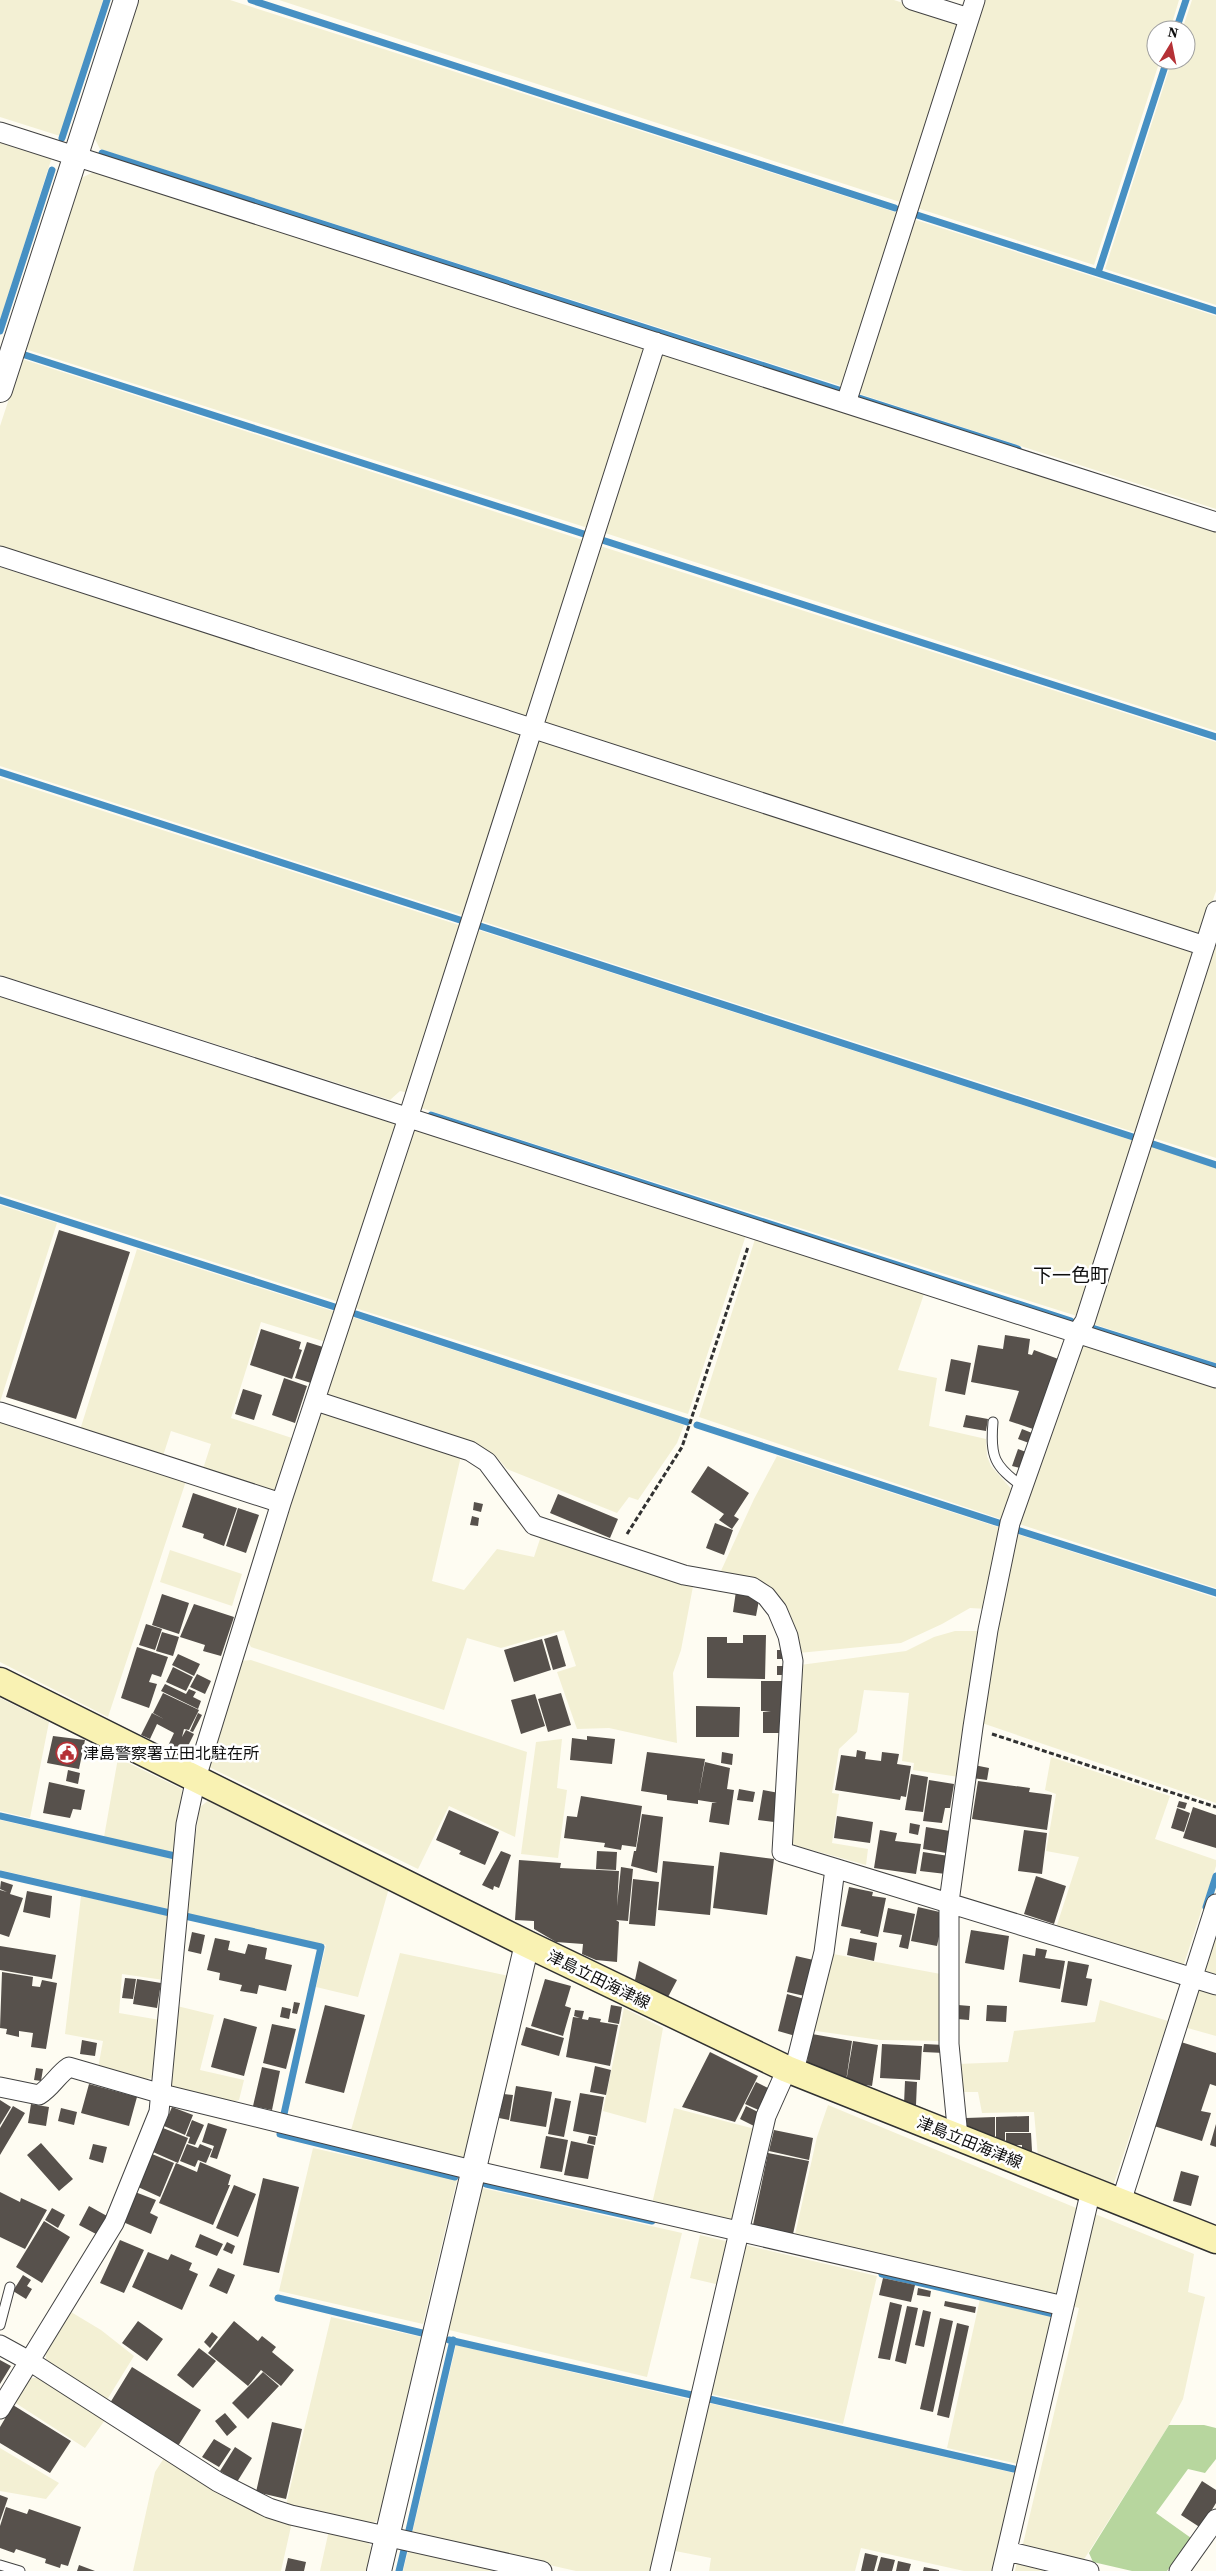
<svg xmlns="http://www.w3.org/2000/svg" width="1216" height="2571" font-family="'Source Serif 4','Noto Sans JP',serif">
	<rect width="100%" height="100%" fill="#fefcf2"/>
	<path fill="#f3f0d4" d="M0,0H103L60,136L0,117Z
		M137,0H230L901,214L845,387L100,149L94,137Z
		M279,0H894L955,20L959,30L903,203Z
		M982,0H1179L1170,30H1156V60H1160L1094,265L917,208Z
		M1192,0H1216V305L1105,269L1172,60H1186V30H1182Z
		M0,140L52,157L0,321Z
		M96,171L644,346L647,353L591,529L25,349L79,179Z
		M913,219L1216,316V509L857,393Z
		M667,354L1216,530V731L602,532L657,357Z
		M22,359L586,541L526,720L0,550V426Z
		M597,545L1216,742V891L1203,929L1195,935L544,726L541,719Z
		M0,567L520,732L523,739L465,916L0,766Z
		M541,738L1192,949L1196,957L1140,1134L478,920L533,742Z
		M0,778L462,926L409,1093L400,1091L390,1100L0,975Z
		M1216,927V1158L1150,1137Z
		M475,929L1137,1142L1080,1317L418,1107Z
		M0,991L394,1118L398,1129L342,1303L0,1194Z
		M418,1127L746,1235L688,1414L352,1307L408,1133Z
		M1147,1145L1216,1168V1363L1090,1323Z
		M0,1205L57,1223L0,1402Z
		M755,1239L925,1291L898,1370L937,1378L929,1426L986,1439L987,1456L991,1466L1014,1492L1004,1520L699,1417Z
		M137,1249L339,1313L329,1343L261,1322L231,1418L298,1440L275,1492L203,1469L211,1444L171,1431L163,1456L80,1430Z
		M349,1316L684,1425L677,1443L638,1500L629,1497L617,1513L507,1469L495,1455L328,1398L322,1392Z
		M1088,1342L1216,1384V1588L1016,1523L1078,1346Z
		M326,1413L461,1456L432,1581L464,1590L497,1549L534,1557L541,1536L642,1571L694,1581L681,1650L673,1673L677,1743L609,1728L577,1729L557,1672L576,1666L564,1630L501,1648L467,1638L444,1710L251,1647L246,1638L317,1416Z
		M0,1421L186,1481L108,1717L0,1662Z
		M777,1456L1004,1529L987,1609L970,1608L942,1624L901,1643L799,1653L791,1626L720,1573L754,1499Z
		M1014,1533L1216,1598V1803L979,1722Z
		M170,1550L242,1574L232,1606L160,1582Z
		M955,1631H980L959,1777L913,1770L914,1763L902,1761L909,1693L864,1690L857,1732L839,1749L832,1793L839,1794L832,1843L868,1849L866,1865L794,1845L788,1834L800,1665L906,1651L934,1637Z
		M251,1660L527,1752L515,1837L449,1806L418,1869L205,1765L241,1661Z
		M0,1698L49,1722L30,1818L0,1811Z
		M562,1739L557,1788L567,1790L558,1858L521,1854L536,1742Z
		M1051,1757L1170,1796L1155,1839L1216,1860V1866L1182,1970L1056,1928L1079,1857L1046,1851L1056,1794L1045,1790Z
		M118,1758L182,1789L175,1854L104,1837Z
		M209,1800L389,1888L358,1997L316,1987L326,1945L183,1913L200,1807Z
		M0,1820L174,1859L169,1909L0,1870Z
		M81,1896L169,1916L164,1980L122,1974L119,2013L160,2020L156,2076L144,2080L98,2068L103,2041L65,2034Z
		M1216,1926V1977L1201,1972Z
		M400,1953L509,1976L468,2155L460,2159L350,2134Z
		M828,1953L946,1975L944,2041L880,2040L809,2030Z
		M1201,1987L1216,1992V2036L1184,2027L1196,1991Z
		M1100,2000L1168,2021L1113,2186L1038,2157L1034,2112L982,2113L978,2092H959L957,2064L1008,2062L1014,2031L1095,2022Z
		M177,2006L214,2015L200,2070L244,2080L239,2100L232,2102L171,2088Z
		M624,2008L663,2028L646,2123L603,2111Z
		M828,2105L1081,2210L1061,2294L1053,2299L794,2239L817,2137Z
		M674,2108L759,2130L738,2223L652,2204Z
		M313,2148L457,2180L423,2324L279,2291Z
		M482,2188L682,2233L647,2377L449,2330Z
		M1095,2214L1194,2254L1188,2292L1205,2297L1183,2399L1169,2425L1083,2561L1022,2548L1079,2308L1072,2306Z
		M700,2235L734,2243L724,2286L690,2278Z
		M741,2244L877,2276L843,2424L706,2393Z
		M980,2299L1053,2316L1018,2464L947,2448Z
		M71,2312L101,2330L134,2356L105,2403L46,2365V2350Z
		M331,2317L421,2337L379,2519L372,2524L286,2505Z
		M456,2345L696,2401L657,2571H576L412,2534Z
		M30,2378H41L105,2420L85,2448L14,2402Z
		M704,2402L1014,2473L993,2571H964L861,2548L855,2571H709L711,2558L670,2550Z
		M0,2448L59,2483L46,2499L0,2491Z
		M164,2458L292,2522L281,2571H133L155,2472Z
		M329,2530L366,2539L373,2550L368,2571H320Z
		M409,2547L519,2571H403Z
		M1018,2557L1075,2571H1015Z"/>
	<path fill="#b7d69e" d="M1169,2425H1204L1216,2428V2459L1205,2473L1188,2469L1156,2513L1191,2538L1167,2571H1132L1093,2562L1089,2553Z"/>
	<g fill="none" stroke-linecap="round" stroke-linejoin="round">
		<path stroke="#4790c3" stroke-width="7" d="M251,0L895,208
			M1176,30L1186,0
			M62,138L107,0
			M102,153L842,391
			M917,215L1216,311
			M1098,273L1167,60
			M0,331L52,170
			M25,355L587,535
			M859,398L1018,449
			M602,540L1216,737
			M0,772L463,921
			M477,925L1133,1137
			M431,1115L1071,1321
			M1153,1144L1216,1165
			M0,1200L338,1308
			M356,1314L687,1422
			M1089,1327L1216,1367
			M697,1425L1002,1524
			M1017,1530L1216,1593
			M0,1816L175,1856
			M0,1874L170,1913
			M1206,1907L1216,1876
			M185,1916L321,1947L284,2114
			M280,2134L455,2177
			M486,2184L652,2221
			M882,2274L1054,2314
			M278,2298L422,2333
			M449,2340L696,2396
			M705,2398L1014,2469
			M409,2530L453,2340
			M399,2571L404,2550"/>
	</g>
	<path fill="#57514c" d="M59,1230L130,1252L76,1419L6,1397Z
		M261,1329L301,1342L299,1349L302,1350L292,1379L250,1365Z
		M1005,1335L1030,1339L1028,1354L1032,1355L1034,1350L1061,1360L1036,1430L1009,1421L1019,1391L971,1382L978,1345L1003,1349Z
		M307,1342L323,1347L311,1383L295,1378Z
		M951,1359L971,1363L965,1395L945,1391Z
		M284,1378L307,1386L295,1423L272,1415Z
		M243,1389L262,1395L254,1420L235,1414Z
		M966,1415L988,1419L986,1431L963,1427Z
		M1022,1429L1032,1433L1029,1443L1018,1439Z
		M1018,1449L1026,1452L1020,1468L1012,1466Z
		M708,1466L749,1493L734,1516L739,1519L732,1529L719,1520L724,1514L691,1492Z
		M193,1493L237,1508L224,1546L203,1538L204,1534L182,1527Z
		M558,1494L618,1519L610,1538L550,1513Z
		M474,1502L483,1504L481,1512L473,1510Z
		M238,1508L259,1515L246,1553L226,1546Z
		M472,1516L479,1518L478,1526L470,1525Z
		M715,1523L733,1530L724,1555L706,1548Z
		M736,1591L760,1595L756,1616L733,1612Z
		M162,1594L189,1603L179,1634L152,1625Z
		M194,1604L234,1617L221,1656L203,1651L205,1645L180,1637Z
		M146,1624L162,1629L155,1650L139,1645Z
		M162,1632L179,1637L173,1656L156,1651Z
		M557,1635L566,1666L553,1670L544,1639Z
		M743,1635H766L765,1679L707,1678V1637H727V1643H743Z
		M542,1639L551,1670L514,1682L504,1650Z
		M137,1647L168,1657L161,1677L152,1674L149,1682L157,1684L149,1708L121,1698Z
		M777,1650H787V1659H777Z
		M178,1654L200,1664L194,1676L172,1665Z
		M777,1666H789V1675H777Z
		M173,1667L193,1677L186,1691L166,1682Z
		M197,1674L211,1681L205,1694L190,1687Z
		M761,1681H787L785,1733H763V1712L771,1711H761Z
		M165,1684L186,1694L189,1689L196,1692L193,1697L201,1701L198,1709L161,1691Z
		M163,1693L199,1710L189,1730L184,1729L182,1737L186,1730L194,1734L184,1754L168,1746L174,1733L157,1724L150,1739L141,1735L152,1713L164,1719L153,1713Z
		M561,1693L571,1725L548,1732L538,1699Z
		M535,1694L545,1726L521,1734L511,1700Z
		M696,1706L740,1707L739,1737H696Z
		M198,1713L202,1715L193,1732L190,1731Z
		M53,1736L85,1740L79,1769L47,1763Z
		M587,1736L615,1739L612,1764L570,1760L572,1738L587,1740Z
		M857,1750L866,1752L865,1759L881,1761L882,1752L899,1754L897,1764L911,1766L906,1797L901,1796L900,1800L835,1790L841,1755L856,1757Z
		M647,1752L705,1759L699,1794L705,1762L730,1768L727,1789L734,1790L729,1825L709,1822L712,1803H717L698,1800V1804L667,1800V1795L641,1791Z
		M722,1752L733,1754L732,1765L721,1763Z
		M974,1765L989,1768L987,1780L972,1778Z
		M68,1770L80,1773L78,1784L66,1781Z
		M911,1774L928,1777L923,1812L905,1810Z
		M929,1780L954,1784L950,1808H945L942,1823L923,1821Z
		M978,1781L1030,1788L1029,1792L1052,1795L1047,1830L972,1819Z
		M49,1782L85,1790L81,1810L73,1809L70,1818L43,1813Z
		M739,1789L755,1792L753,1802L737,1800Z
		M763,1790L779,1793L774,1822L758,1820Z
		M581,1796L642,1806L636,1847L622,1845L621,1850L604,1847L605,1843L564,1838L567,1816L577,1817Z
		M1179,1801L1187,1803L1185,1809L1177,1807Z
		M1193,1807L1216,1815V1848L1183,1838Z
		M1177,1808L1190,1813L1184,1832L1171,1828Z
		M449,1810L499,1832L485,1865L459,1854L461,1851L436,1840Z
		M642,1814L663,1817L657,1873L631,1866L634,1851H636Z
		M837,1816L873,1822L870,1843L834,1838Z
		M910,1823L920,1825L918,1835L909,1833Z
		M926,1827L950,1831L946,1853L923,1849Z
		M880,1830L897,1833L895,1841L921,1844L916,1874L874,1868Z
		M1024,1830L1047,1833L1042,1874L1018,1871Z
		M501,1851L511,1855L499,1888L494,1886L493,1890L482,1885Z
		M597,1851L617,1852L616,1870L596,1869Z
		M720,1852L774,1859L767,1915L713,1908Z
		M923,1852L949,1856L946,1874L920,1871Z
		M519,1860L561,1863L560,1868L619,1871L617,1906L621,1867L633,1869L628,1921L616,1920L619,1922L617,1962L596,1960L582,1954L583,1944L556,1942L534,1929V1921L515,1920Z
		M663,1861L714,1866L710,1915L658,1910Z
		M1036,1876L1066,1886L1054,1924L1024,1914Z
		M633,1879L659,1882L655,1926L629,1924Z
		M1,1881L13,1885L10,1894L23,1898L9,1937L0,1934V1890L7,1892L0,1889Z
		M849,1887L873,1892L872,1896L886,1898L878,1937L860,1933L861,1930L841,1926Z
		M27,1891L52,1896L50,1918L23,1912Z
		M918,1907L944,1913L937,1946L911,1941Z
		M888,1908L915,1914L908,1949L899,1947L902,1935L883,1932Z
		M971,1930L1009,1936L1004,1970L965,1963Z
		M192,1932L205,1935L201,1954L188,1951Z
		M215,1938L230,1941L228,1950L245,1954L248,1944L267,1948L265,1959L292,1965L286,1991L259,1985L257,1994L240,1991L242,1985L219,1980L220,1973L207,1970Z
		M850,1938L877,1943L874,1961L847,1955Z
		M0,1946L56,1955L52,1979L0,1970Z
		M1036,1948L1047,1950L1045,1958L1065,1961L1060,1989L1019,1982L1023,1954L1035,1956Z
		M796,1956L818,1961L809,1997L787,1992Z
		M639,1961L677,1980L668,1997L635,1980Z
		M1068,1961L1089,1965L1086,1978L1092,1979L1087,2006L1061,2002Z
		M2,1972L33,1977L32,1986L40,1987L42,1980L57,1983L46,2049L31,2047L33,2033L19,2031V2037L6,2034L7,2029L0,2028Z
		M125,1978L136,1979L133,1999L122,1998Z
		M137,1979L161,1983L157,2008L133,2004Z
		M545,1979L571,1986L565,2006L571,2008L563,2036L531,2026Z
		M787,1994L808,2000L799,2037L778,2031Z
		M294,2002L300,2003L297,2014L292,2013Z
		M325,2005L365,2015L344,2093L305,2083Z
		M611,2005L622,2007L619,2024L608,2022Z
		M958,2005L970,2006L969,2020L957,2019Z
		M987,2005L1007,2006L1006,2022L986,2021Z
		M282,2007L291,2009L289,2019L280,2017Z
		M575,2010L584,2011L582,2019L588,2020L589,2017L601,2019L600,2022L618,2025L610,2066L566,2057L573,2017L580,2018L574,2016Z
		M224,2018L257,2027L244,2076L211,2067Z
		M272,2024L296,2029L286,2069L263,2063Z
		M526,2027L564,2038L559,2056L521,2045Z
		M812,2034L852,2041L846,2081L807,2062Z
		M82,2040L97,2043L95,2056L80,2054Z
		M853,2041L878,2045L872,2086L846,2082Z
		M1181,2042L1216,2053V2086L1210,2084L1201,2111L1211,2113L1202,2141L1154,2126Z
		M882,2044L922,2046L920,2080L880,2078Z
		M924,2044L944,2045V2053L923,2052Z
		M710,2052L758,2076L735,2122L682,2107Z
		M595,2066L611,2070L606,2095L590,2092Z
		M262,2067L280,2071L272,2110L253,2106Z
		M36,2068L43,2069L41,2081L34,2080Z
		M905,2081L917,2082L916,2105L904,2104Z
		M756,2082L774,2091L763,2112L745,2104Z
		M89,2084L137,2097L129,2126L81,2113Z
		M516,2086L552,2092L546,2127L510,2121Z
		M580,2093L604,2097L597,2136L573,2131Z
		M504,2094L513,2095L509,2120L499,2118Z
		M555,2098L571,2101L564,2137L548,2134Z
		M0,2100L11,2107L0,2125Z
		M31,2104L49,2107L46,2126L28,2123Z
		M13,2106L25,2113L0,2155V2128Z
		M746,2106L764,2115L758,2128L740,2119Z
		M172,2107L193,2115L185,2135L164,2126Z
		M61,2108L77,2112L74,2125L58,2121Z
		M1029,2116V2132H1005V2140H996V2117Z
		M995,2117V2136H980V2132H966V2118Z
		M192,2120L204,2125L195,2145L188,2143L190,2137L186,2136Z
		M208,2123L227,2129L217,2159L210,2157L214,2146L202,2142Z
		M1216,2124V2147L1210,2145Z
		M163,2128L188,2138L178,2163L153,2152Z
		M774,2130L813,2138L809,2160L769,2151Z
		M1006,2133H1031L1032,2151H1022V2145H1006Z
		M546,2136L568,2140L562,2172L540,2168Z
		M589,2136L596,2137L595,2145L587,2143Z
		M571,2141L594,2146L588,2179L564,2175Z
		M41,2143L73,2179L59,2191L27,2155Z
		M93,2144L107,2147L103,2163L89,2159Z
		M187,2144L198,2148L200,2144L212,2149L206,2163L198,2160L195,2167L180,2161Z
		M768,2153L809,2161L793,2234L753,2225Z
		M152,2154L174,2163L160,2197L138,2187Z
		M200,2162L231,2175L228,2185H230L213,2225L159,2203L176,2163L197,2172Z
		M1181,2171L1199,2176L1191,2206L1173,2201Z
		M263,2178L299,2187L279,2273L243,2265Z
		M234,2185L256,2194L238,2237L216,2228Z
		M0,2192L20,2202L21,2198L47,2210L25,2249L0,2237Z
		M135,2192L156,2200L150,2213L158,2217L151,2234L123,2222Z
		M89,2206L107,2216L96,2234L79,2225Z
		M52,2208L65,2215L58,2228L45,2220Z
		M44,2221L70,2237L42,2283L16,2267Z
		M200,2234L223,2244L217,2256L195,2247Z
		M120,2240L144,2250L124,2293L100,2283Z
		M227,2242L235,2246L232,2254L223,2250Z
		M148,2252L168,2260L171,2254L192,2263L189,2270L198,2274L182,2310L132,2287Z
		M218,2268L235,2275L227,2294L209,2286Z
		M23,2275L31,2280L27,2286L32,2289L26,2299L13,2291Z
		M883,2278L915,2285L911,2302L879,2295Z
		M918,2288L931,2291L930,2297L917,2295Z
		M945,2301L976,2307L975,2313L944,2306Z
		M890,2302L902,2305L890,2360L878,2358Z
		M907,2306L918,2308L906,2364L895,2361Z
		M923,2310L931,2312L924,2347L915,2345Z
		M940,2318L953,2321L933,2412L920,2409Z
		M138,2321L163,2339L147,2361L122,2343Z
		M234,2321L258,2341L262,2336L276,2347L272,2352L294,2370L281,2386L261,2370L248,2386L208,2353Z
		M957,2323L969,2326L949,2418L937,2415Z
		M212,2332L218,2337L210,2348L204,2342Z
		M199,2348L216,2361L193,2388L177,2375Z
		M0,2360L11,2366L0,2384Z
		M132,2367L201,2410L178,2446L110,2403Z
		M263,2372L279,2386L248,2419L232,2403Z
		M13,2405L71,2441L50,2473L0,2443V2427Z
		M225,2413L237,2427L227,2436L215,2421Z
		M272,2422L302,2429L286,2499L256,2492Z
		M214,2439L231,2449L219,2467L202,2457Z
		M235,2447L252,2458L237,2482L220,2471Z
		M1202,2481L1216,2490V2503L1201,2528L1181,2515Z
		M0,2495L8,2498L0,2521Z
		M6,2507L27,2514L29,2509L81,2527L68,2566L61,2564L60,2568L45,2563L46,2559L16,2549L14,2553L0,2548V2526Z
		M865,2553L878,2556L874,2571H861Z
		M881,2557L895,2560L892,2571H877Z
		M288,2558L306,2562L304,2571H285Z
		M898,2561L911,2564L909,2571H896Z
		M79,2565L95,2571H77Z
		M924,2567L939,2570V2571H923Z"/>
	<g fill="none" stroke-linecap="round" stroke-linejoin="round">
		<g stroke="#424242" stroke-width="11">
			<path id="service" d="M993,1422C990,1457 994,1466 1023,1487
				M0,2325L10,2287
				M0,2565L20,2571"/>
		</g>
		<g stroke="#424242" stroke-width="21">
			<path id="minor" d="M912,0L969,18
				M0,132L1216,522
				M846,403L975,0
				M0,556L1205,946
				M0,986L1216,1378
				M316,1401L470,1451L487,1462L534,1525L684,1575L752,1587L766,1596L777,1610L788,1636L793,1661L782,1852L1216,1985
				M0,1412L281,1503
				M794,2071L824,1952L835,1869
				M0,2087L39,2095C52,2087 57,2075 69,2067L162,2094L472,2170L1064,2306
				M958,2137L949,2044V1902L973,1727L988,1630L1010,1523L1077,1333L1085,1321L1216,911
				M1121,2202L1216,1904
				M0,2345L31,2362L218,2482L269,2508L291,2515L542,2571
				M0,2409L114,2223L159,2112L186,1824L196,1778L281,1503L408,1118L656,342
				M1007,2551L1089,2571
				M660,2571L766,2116L787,2069
				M1002,2571L1091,2190
				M1179,2571L1216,2519"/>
		</g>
		<g stroke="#424242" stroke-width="26">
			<path id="tertiary" d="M0,390L126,0
				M379,2571L527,1944"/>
		</g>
		<g stroke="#313131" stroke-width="29">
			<path id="secondary" d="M0,1681L527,1944L787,2069L1216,2240"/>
		</g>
		<path stroke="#313131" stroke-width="3" stroke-dasharray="5 2.5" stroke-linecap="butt" d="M627,1534L682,1447L748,1247
			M992,1734L1216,1807"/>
		<use href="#service" stroke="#fff" stroke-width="9"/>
		<use href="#minor" stroke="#fff" stroke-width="19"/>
		<use href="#tertiary" stroke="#fff" stroke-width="24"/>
		<use href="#secondary" stroke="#f9f2b3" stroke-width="26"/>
	</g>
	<defs>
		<g id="civic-ring" transform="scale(1.125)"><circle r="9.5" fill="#fff" stroke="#b53136" stroke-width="1.5"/><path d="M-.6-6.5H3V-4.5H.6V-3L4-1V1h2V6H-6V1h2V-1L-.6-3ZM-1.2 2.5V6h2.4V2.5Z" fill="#b53136"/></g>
	</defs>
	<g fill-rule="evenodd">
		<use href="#civic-ring" x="67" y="1753"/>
	</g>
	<g text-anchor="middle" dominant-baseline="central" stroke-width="5" stroke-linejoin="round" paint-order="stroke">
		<g font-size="16" fill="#0f0f0f" stroke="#fff" text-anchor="start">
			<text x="83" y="1753">津島警察署立田北駐在所</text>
		</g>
		<g font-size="16" fill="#0f0f0f" stroke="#fff">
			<text transform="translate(599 1979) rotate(26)">津島立田海津線</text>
			<text transform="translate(970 2142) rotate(22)">津島立田海津線</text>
		</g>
		<g font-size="19" fill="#0f0f0f" stroke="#fff">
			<text x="1071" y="1275">下一色町</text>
		</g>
	</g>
	<g transform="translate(1171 45) rotate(10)"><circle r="24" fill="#ffffff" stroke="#9f9f9f"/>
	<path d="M0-4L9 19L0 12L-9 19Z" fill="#b53136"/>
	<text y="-8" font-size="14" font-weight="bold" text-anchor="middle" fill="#0f0f0f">N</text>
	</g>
</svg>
